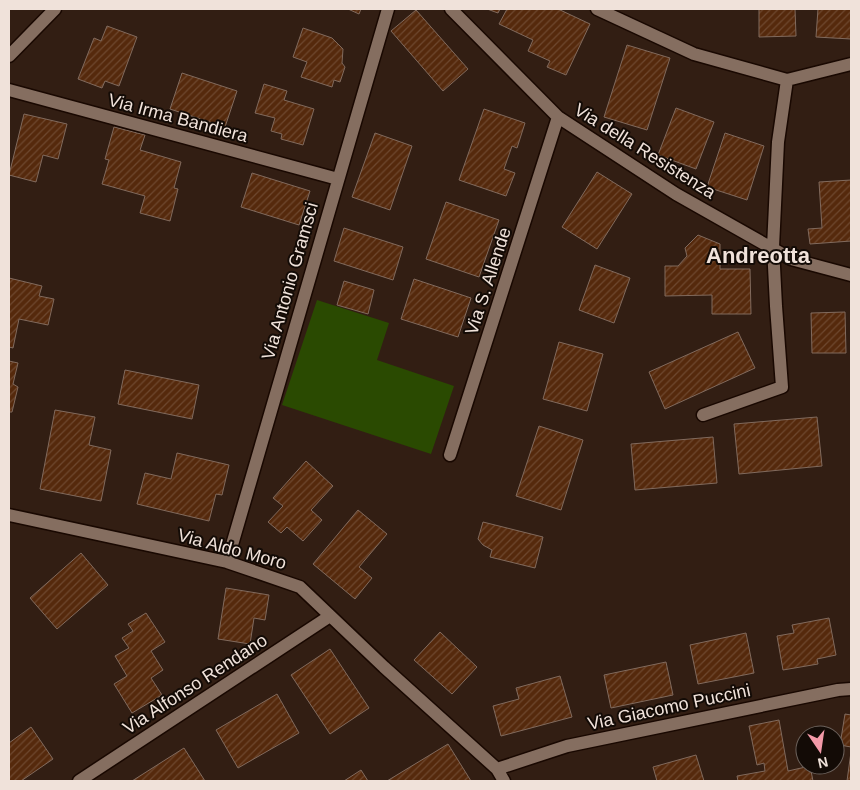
<svg xmlns="http://www.w3.org/2000/svg" width="860" height="790" font-family="Helvetica,sans-serif">
	<defs>
		<pattern id="building-hatch" width="6" height="6" patternUnits="userSpaceOnUse" patternTransform="scale(1.25)"><rect width="6" height="6" fill="#55290c"/><path d="M-1 1l2-2M0 6l6-6M5 7l2-2" fill="none" stroke="#6e482f"/></pattern>
	</defs>
	<rect width="100%" height="100%" fill="#321e13"/>
	<path fill="#2a4a01" d="M317,300L389,323L377,360L454,386L431,454L282,405Z"/>
	<path fill="url(#building-hatch)" stroke="#816a5d" d="M348,9H361L359,14Z
		M487,9H500L498,13Z
		M507,9H558L590,24L566,75L547,67L550,61L528,51L533,40L499,24Z
		M759,9H795L796,36L759,37Z
		M818,9H851V39L816,37Z
		M416,10L468,69L443,91L391,31Z
		M107,26L137,37L119,86L105,81L102,88L78,79L94,38L101,41Z
		M303,28L332,38L343,49L342,63L345,67L340,82L334,80L332,87L301,77L307,62L293,57Z
		M627,45L670,58L647,130L604,117Z
		M182,73L237,91L225,127L170,109Z
		M264,84L287,91L284,100L314,109L303,145L281,139L282,134L271,131L275,118L255,113Z
		M676,108L714,122L696,169L658,155Z
		M484,109L525,123L517,148L512,146L504,169L515,173L506,196L459,180Z
		M24,114L67,124L58,159L43,155L36,182L9,175Z
		M114,127L145,135L140,150L181,162L174,188L178,189L170,221L140,213L145,196L102,184L109,160L105,159Z
		M375,133L412,146L390,210L352,197Z
		M725,133L764,146L747,200L707,187Z
		M597,172L632,194L597,249L562,227Z
		M252,173L310,191L299,225L241,207Z
		M851,180V241L810,244L808,229L822,228L819,182Z
		M446,202L499,220L479,277L426,259Z
		M344,228L403,247L393,280L334,261Z
		M698,235L720,244V269H750L751,314H712V295L665,296V266H678L687,256L685,248Z
		M595,265L630,278L614,323L579,310Z
		M9,278L42,286L39,296L54,299L48,325L19,319L13,348L9,347Z
		M414,279L471,298L458,337L401,319Z
		M344,281L374,290L368,314L337,305Z
		M845,312L846,353H812L811,313Z
		M738,332L755,368L665,409L649,372Z
		M559,342L603,354L587,411L543,399Z
		M9,361L18,363L13,384L18,387L12,412H9Z
		M125,370L199,385L192,419L118,404Z
		M55,410L95,417L89,445L111,450L101,501L40,489Z
		M817,417L822,466L739,474L734,424Z
		M539,426L583,440L561,510L516,496Z
		M713,437L717,483L635,490L631,444Z
		M177,453L229,465L222,495L216,494L209,521L137,504L145,473L171,479Z
		M306,461L333,486L311,510L322,520L303,541L287,527L281,533L268,522L283,506L273,498Z
		M358,510L387,534L359,567L372,578L355,599L313,564Z
		M483,522L543,537L535,568L490,557L492,550L483,545L478,539Z
		M81,553L108,585L57,629L30,598Z
		M226,588L269,595L265,620L254,618L250,644L218,639Z
		M146,613L165,642L151,651L163,670L151,678L162,695L132,713L114,684L127,676L115,656L129,648L122,638L133,631L128,624Z
		M829,618L836,655L817,659L818,664L783,670L777,636L794,633L792,625Z
		M440,632L477,667L452,694L414,660Z
		M746,633L754,673L698,684L690,645Z
		M330,649L369,708L330,734L291,675Z
		M666,662L673,695L611,708L604,675Z
		M560,676L572,717L501,736L493,706L519,699L516,688Z
		M277,694L299,733L238,768L216,730Z
		M845,714L851,715V747L840,745Z
		M779,720L788,771L810,766L813,781H738L737,776L765,771L764,763L757,765L749,726Z
		M31,727L53,759L21,781H9V743Z
		M448,744L471,781H387Z
		M184,748L205,781H132Z
		M851,752V781H847Z
		M696,755L704,781H657L653,767Z
		M361,770L368,781H344Z"/>
	<g fill="none" stroke-linecap="round" stroke-linejoin="round">
		<g stroke="#190801" stroke-width="15">
			<path id="minor" d="M451,9L558,117L676,194L791,259L851,275
				M597,9L694,54L787,80L851,64
				M9,56L55,9
				M9,90L338,179
				M703,415L782,387L776,306L773,247L778,142L787,80
				M450,455L558,117
				M9,515L227,562L300,587L384,667L497,769L504,781
				M227,562L388,9
				M497,769L567,746L838,690L851,689
				M79,781L330,616"/>
		</g>
		<use href="#minor" stroke="#856e60" stroke-width="12"/>
	</g>
	<g text-anchor="middle" dominant-baseline="central" stroke-width="4" stroke-linejoin="round" paint-order="stroke">
		<g font-size="18" fill="#f0e2da" stroke="#130b06">
			<text transform="translate(178 118) rotate(15)">Via Irma Bandiera</text>
			<text transform="translate(645 151) rotate(32)">Via della Resistenza</text>
			<text transform="translate(290 281) rotate(-74)">Via Antonio Gramsci</text>
			<text transform="translate(488 281) rotate(-72)">Via S. Allende</text>
			<text transform="translate(232 549) rotate(15)">Via Aldo Moro</text>
			<text transform="translate(195 684) rotate(-33)">Via Alfonso Rendano</text>
			<text transform="translate(669 707) rotate(-12)">Via Giacomo Puccini</text>
		</g>
		<g font-size="22" font-weight="bold" fill="#f0e2da" stroke="#130b06">
			<text x="758" y="255">Andreotta</text>
		</g>
	</g>
	<rect width="860" height="790" fill="none" stroke="#f0e2da" stroke-width="20"/>
	<g transform="translate(820 750) rotate(167)"><circle r="24" fill="#130b06" stroke="#6b615b"/>
	<path d="M0-4L9 19L0 12L-9 19Z" fill="#f39aa8"/>
	<text y="-8" font-size="14" font-weight="bold" text-anchor="middle" fill="#f0e2da">N</text>
	</g>
</svg>
